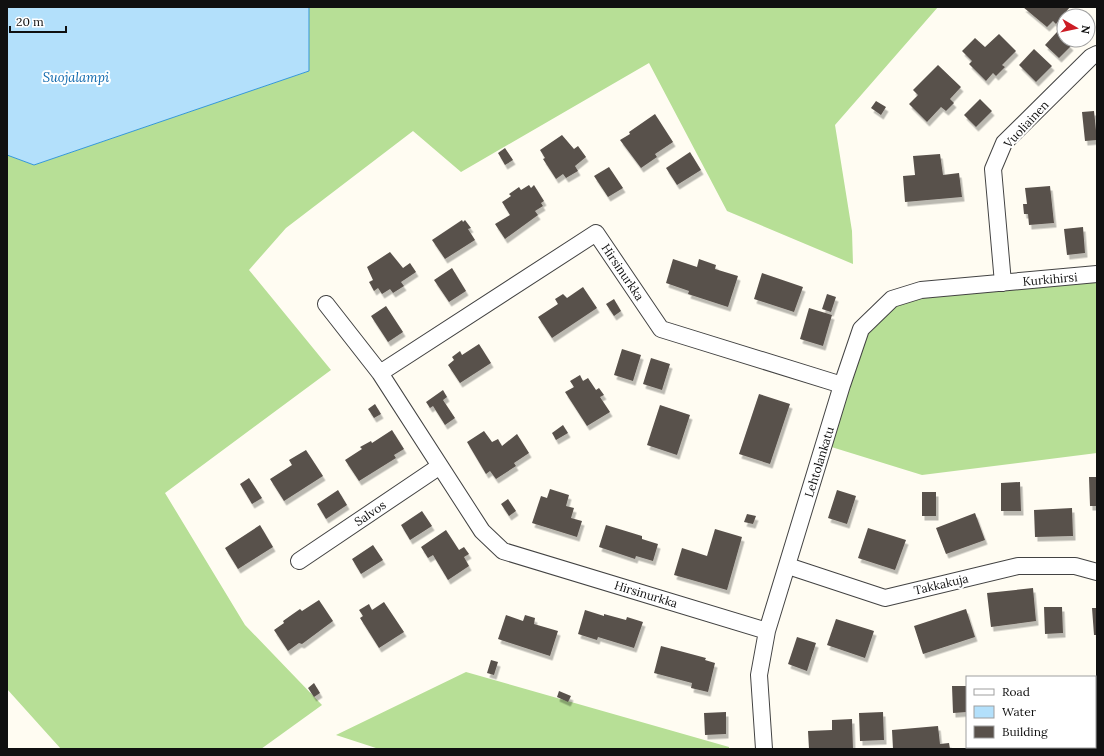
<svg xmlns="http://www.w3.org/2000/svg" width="1104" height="756" font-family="Lora,serif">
	<defs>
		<filter id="shadow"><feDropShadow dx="2.5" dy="4.5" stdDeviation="0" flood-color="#0004"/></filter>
	</defs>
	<rect width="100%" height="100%" fill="#fffcf2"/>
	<path fill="#b7df96" d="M309,7H938L835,125L852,231L853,264L727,211L649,63L461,172L413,131L286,228L249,270L331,370L165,493L245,625L322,705L261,749H61L7,689V155L34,165L309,71Z
		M1097,274V453L922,475L825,445L861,329L892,299Z
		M466,672L729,747V749H379L336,735Z"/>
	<path fill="#b3e0fb" stroke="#3497d8" d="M7,7H309V71L34,165L7,155Z"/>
	<path fill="#59514b" filter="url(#shadow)" d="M1023,7H1070L1056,24L1053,21L1047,27Z
		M1057,32L1071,46L1059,58L1045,45Z
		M999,34L1016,51L1002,65L1005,67L996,76L993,73L986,81L969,64L972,61L962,51L975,38L985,47Z
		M1034,49L1052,66L1036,82L1019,65Z
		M938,65L961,87L950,99L954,103L946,111L941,107L927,122L909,104L918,95L913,90Z
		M980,99L992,111L976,127L964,115Z
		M876,101L886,107L881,115L871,108Z
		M1094,111L1097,140L1085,141L1082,112Z
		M655,114L673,142L655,154L657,157L641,168L620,140L630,134L629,132Z
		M562,135L574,149L578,146L586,157L575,166L578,171L566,178L563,174L556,179L543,159L545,158L540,150Z
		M505,148L513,160L505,165L498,153Z
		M690,152L701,170L677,185L666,168Z
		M940,154L943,175L959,173L962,197L905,202L903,176L915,175L913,156Z
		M609,167L623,188L608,197L594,176Z
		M529,185L531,188L534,185L544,201L541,203L543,206L535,211L538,215L505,239L495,224L510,215L502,202L511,196L509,194L519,187L521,190Z
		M1050,186L1054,223L1029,225L1028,214H1024L1023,204H1027L1025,188Z
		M462,220L463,222L465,220L471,228L468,229L475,240L445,259L432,240Z
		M1083,227L1085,253L1067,255L1064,229Z
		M390,252L403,268L410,263L416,272L401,282L404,286L393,293L390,289L382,294L378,288L374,291L369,282L373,280L367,267Z
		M673,259L697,267L699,259L716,265L715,269L738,276L728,307L688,294L689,291L666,283Z
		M452,268L466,291L449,302L434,280Z
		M762,273L803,287L794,312L754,299Z
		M583,287L597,308L552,338L538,317L558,304L555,299L563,294L567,298Z
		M827,294L836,297L831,312L822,309Z
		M614,299L621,311L614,316L606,304Z
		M386,306L403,332L388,342L371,316Z
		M809,308L832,315L823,346L800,339Z
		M479,344L491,363L460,383L448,365L454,360L452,357L460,351L462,355Z
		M622,349L641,355L633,381L614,375Z
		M651,358L670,364L662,390L643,384Z
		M580,375L583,381L588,378L596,390L599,388L604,395L600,397L610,412L587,426L565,392L574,387L570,381Z
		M443,390L447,397L443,400L455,418L445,425L433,406L430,408L426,402Z
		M759,394L790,404L770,464L739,454Z
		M375,404L381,414L374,418L368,409Z
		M660,405L690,415L677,455L647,445Z
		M563,425L568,433L556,440L552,433Z
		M392,430L404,449L394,455L396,458L359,481L345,460L362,449L360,447L371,441L372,443Z
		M484,431L492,442L498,439L502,446L517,434L529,453L514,463L516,466L496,479L490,471L486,474L467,442Z
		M306,450L323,476L284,501L270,479L292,465L289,460Z
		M1089,477H1097V506H1090Z
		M249,478L262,498L252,504L240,484Z
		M1020,482L1021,511H1001V483Z
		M550,489L569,495L566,506L574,508L571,518L582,521L577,537L532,523L541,496L547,498Z
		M338,490L347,505L326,519L317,504Z
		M837,490L856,496L847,524L828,518Z
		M922,492H936V516H922Z
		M508,499L516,511L509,516L501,504Z
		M1072,508L1073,536L1035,537L1034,510Z
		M422,511L432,526L410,540L401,525Z
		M975,513L985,540L946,554L936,528Z
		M747,514L756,516L753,524L744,522Z
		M260,525L273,547L238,569L225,548Z
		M606,525L642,536V539L658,544L653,561L636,556L635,559L599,547Z
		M868,528L906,540L895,570L858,558Z
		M715,529L742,537L727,590L674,575L682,548L707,556Z
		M446,530L459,550L464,547L469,554L464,557L469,566L448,580L433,555L428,558L421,547Z
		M373,545L383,560L361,574L352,559Z
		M1033,588L1036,621L991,627L987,593Z
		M319,600L333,621L302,644L299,643L288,651L274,630L284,623L283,621L290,616L300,609L302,611Z
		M384,602L404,632L379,648L360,618L363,616L359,610L369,604L372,610Z
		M1044,607H1062L1063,633L1045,634Z
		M1092,608H1097V635H1094Z
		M966,609L975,637L923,654L914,626Z
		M585,610L604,616V614L626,620L627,617L643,622L634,648L598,637L597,640L578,634Z
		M506,615L523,621L525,615L535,618L534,624L558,631L550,656L498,639Z
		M836,619L874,631L865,658L827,645Z
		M797,637L816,643L807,671L788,664Z
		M661,646L706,658L705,660L715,663L708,692L691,688L692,683L654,673Z
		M491,660L498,662L494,675L487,673Z
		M314,683L320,693L314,697L308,688Z
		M952,686H967V712L953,713Z
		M559,691L571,696L568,702L557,697Z
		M726,712V734L705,735L704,713Z
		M883,712L884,740L860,741L859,713Z
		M852,719L853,749H809L808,731L832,730V720Z
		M938,726L940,744L949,743L950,749H893L892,730Z
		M992,747H1031V749H993Z"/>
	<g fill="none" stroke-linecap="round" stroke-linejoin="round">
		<g stroke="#434343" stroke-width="18">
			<path id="minor" d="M1003,283L993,169L1004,143L1091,57L1097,54
				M326,304L380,373L482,531L503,551L767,631
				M380,373L596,233L661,329L842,385
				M299,561L440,466
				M788,566L885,598L1018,566H1075L1097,572
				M764,749L759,675L767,631L842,385L861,329L892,299L921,290L1097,274"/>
		</g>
		<use href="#minor" stroke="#fff" stroke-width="16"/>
	</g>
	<g text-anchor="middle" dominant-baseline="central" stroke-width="4" stroke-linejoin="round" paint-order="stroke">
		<g font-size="12" fill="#101010" stroke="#fff">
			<text transform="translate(1026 124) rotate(-47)">Vuoliainen</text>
			<text transform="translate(623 272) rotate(56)">Hirsinurkka</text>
			<text transform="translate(1050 279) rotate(-5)">Kurkihirsi</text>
			<text transform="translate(819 462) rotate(-73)">Lehtolankatu</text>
			<text transform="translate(370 513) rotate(-34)">Salvos</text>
			<text transform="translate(941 584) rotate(-13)">Takkakuja</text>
			<text transform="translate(646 594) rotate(17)">Hirsinurkka</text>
		</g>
		<g font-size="13" font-style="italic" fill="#0e68ad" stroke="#fff">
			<text x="76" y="77">Suojalampi</text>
		</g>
	</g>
	<rect width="1104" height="756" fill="none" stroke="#101010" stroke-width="16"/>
	<rect x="966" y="676" width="130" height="72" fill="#ffffff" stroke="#9f9f9f"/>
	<rect x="974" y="689" width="20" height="6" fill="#ffffff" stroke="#9f9f9f"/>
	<text x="1002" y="696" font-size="12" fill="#101010">Road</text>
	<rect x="974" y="706" width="20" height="12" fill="#b3e0fb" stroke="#9f9f9f"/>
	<text x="1002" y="716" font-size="12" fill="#101010">Water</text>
	<rect x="974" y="726" width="20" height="12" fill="#59514b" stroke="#9f9f9f"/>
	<text x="1002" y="736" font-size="12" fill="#101010">Building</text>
	<g transform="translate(1076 28) rotate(99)"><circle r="19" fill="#ffffff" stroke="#9f9f9f"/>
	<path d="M0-3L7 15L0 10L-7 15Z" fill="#cc1c25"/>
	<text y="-6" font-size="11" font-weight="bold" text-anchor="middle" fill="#101010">N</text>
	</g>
	<path d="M10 26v6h56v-6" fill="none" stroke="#101010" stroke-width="2"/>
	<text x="16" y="26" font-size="12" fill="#101010" stroke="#ffffff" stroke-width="3" paint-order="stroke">20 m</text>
</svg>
